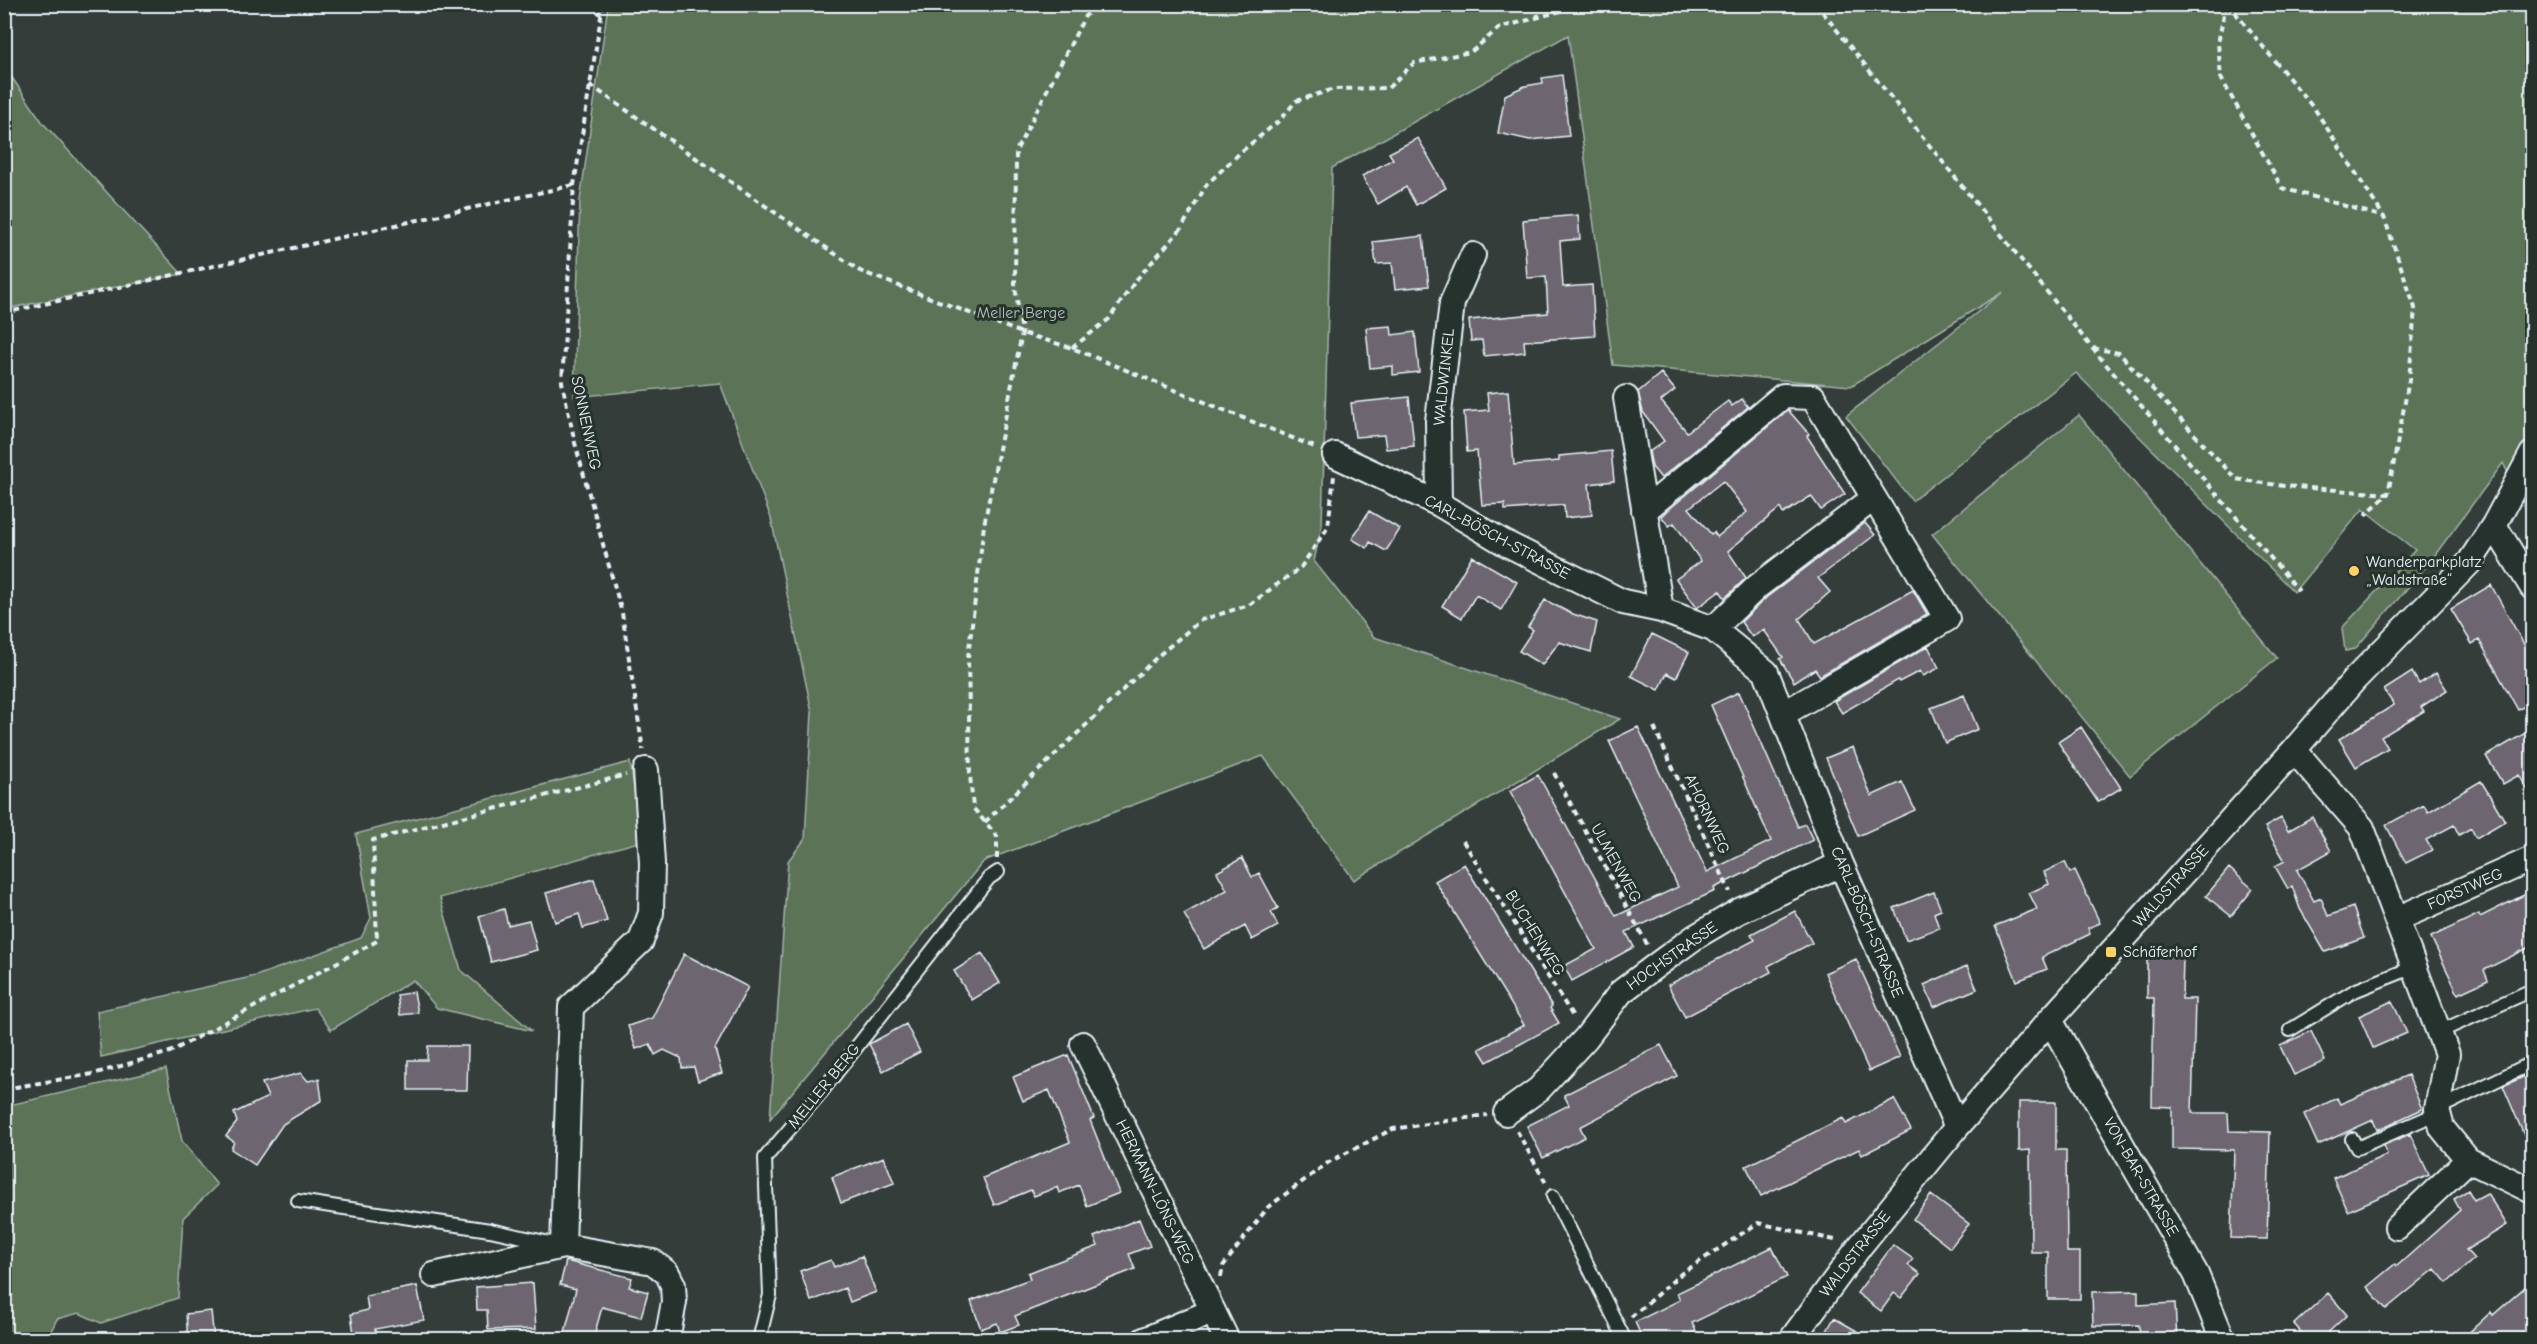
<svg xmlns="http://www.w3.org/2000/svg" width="2537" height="1344" font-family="'Comic Neue',sans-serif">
	<rect width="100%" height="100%" fill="#343d3a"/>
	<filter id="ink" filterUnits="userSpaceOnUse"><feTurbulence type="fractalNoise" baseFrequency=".0167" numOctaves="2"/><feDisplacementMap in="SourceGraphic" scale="12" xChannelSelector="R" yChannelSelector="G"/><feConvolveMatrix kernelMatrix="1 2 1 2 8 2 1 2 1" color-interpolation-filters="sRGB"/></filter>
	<g filter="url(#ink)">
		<path fill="#5b7358" stroke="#a2b2a8" stroke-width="1.5" d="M608,5H2532V521L2503,463L2429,563L2355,649L2345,651L2342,628L2415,550L2363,509L2294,592L2076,373L1912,501L1846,416L2003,292L1851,386L1613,365L1568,35L1332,168L1322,525L1314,561L1374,637L1620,719L1354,880L1263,756L984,861L770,1119L788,861L805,839L812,712L771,518L720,383L574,397L580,201Z
			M4,66L43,123L182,274L5,309Z
			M2079,415L2277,658L2130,776L1932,534Z
			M630,762L642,841L440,898L461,970L532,1031L437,1008L413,980L331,1030L315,1008L101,1057L97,1011L256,976L361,938L371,918L356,834Z
			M166,1069L182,1141L217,1185L183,1218L178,1298L101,1323L79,1313L57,1319L47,1339H5V1106Z"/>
		<path fill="#6d6670" stroke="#e8f1f8" stroke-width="1.5" fill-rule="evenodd" d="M1562,75L1569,136L1530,140L1498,133L1505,95L1525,86L1543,83L1542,78Z
			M1418,138L1446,188L1416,205L1406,187L1378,204L1362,176L1393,159L1389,153Z
			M1578,215L1580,239L1560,241L1563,287L1592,285L1595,336L1524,341L1525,352L1484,356L1482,340L1471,341L1469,320L1548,313L1546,277L1527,278L1523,220Z
			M1423,236L1429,286L1395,289L1392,263L1376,264L1373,242Z
			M1391,326L1392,335L1415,332L1419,372L1393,375V366L1370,368L1366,328Z
			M1661,373L1675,390L1661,401L1687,432L1728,401L1732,406L1742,399L1748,407L1661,478L1652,467L1649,452L1664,441L1643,412L1638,392Z
			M1508,391L1514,465L1559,461V456L1611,451L1614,481L1589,484L1592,515L1565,518L1564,505L1505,510V504L1482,505L1477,451L1467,452L1464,412L1489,410L1487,393Z
			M1409,397L1414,446L1386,449L1384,435L1355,437L1351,403Z
			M1788,410L1809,434L1807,436L1845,494L1821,510L1811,496L1783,514L1780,508L1728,551L1746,578L1725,598L1720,591L1697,608L1676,579L1701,561L1674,523L1669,526L1661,516ZM1723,481L1747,512L1717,537L1714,532L1711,534L1689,508Z
			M1369,511L1400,529L1386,551L1370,542L1367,548L1352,539Z
			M1865,523L1875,535L1818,578L1830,592L1799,619L1814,644L1913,590L1927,614L1820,676L1815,669L1794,682L1780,659L1783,657L1764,630L1752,637L1741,622L1767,597Z
			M1472,556L1517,582L1501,610L1476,595L1462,618L1442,606Z
			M2491,585L2532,659V702L2518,710L2479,640L2472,644L2451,609Z
			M1545,600L1570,613L1597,622L1591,652L1559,642L1542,665L1519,651L1533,630L1528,627Z
			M1652,634L1689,652L1676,678L1667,673L1659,690L1631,676Z
			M1928,646L1939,668L1923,676L1920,671L1899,682L1898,680L1842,713L1834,701Z
			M2412,672L2419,684L2436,673L2447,690L2421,707L2424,711L2381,737L2388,748L2356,767L2339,739L2394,705L2384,690Z
			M1739,692L1798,827L1805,824L1813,840L1714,888L1715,891L1626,932L1634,947L1572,981L1564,966L1596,949L1510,791L1538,775L1616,916L1678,887L1609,741L1638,727L1707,872L1771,841L1711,705Z
			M1964,695L1978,729L1945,743L1931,708Z
			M2081,727L2121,788L2098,802L2058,742Z
			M2527,732L2532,741V798L2519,775L2503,784L2486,756Z
			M1853,747L1871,796L1902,782L1915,810L1858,836L1826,758Z
			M2481,781L2505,821L2476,838L2471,828L2459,835L2454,825L2426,840L2432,850L2406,863L2386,825L2424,805L2428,812Z
			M2312,817L2331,851L2297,870L2314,901L2321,898L2328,916L2353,907L2364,938L2325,952L2300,909L2292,886L2288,889L2275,866L2285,861L2265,827L2281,818L2288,831Z
			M1242,858L1252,877L1259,873L1278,908L1271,912L1278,926L1252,940L1245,926L1204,949L1184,914L1227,890L1217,872Z
			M2065,862L2070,873L2075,870L2100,923L2088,928L2090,934L2042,957L2047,969L2017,981L1995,926L2037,909L2029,893L2049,884L2044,872Z
			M1464,864L1552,1006L1550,1008L1559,1023L1487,1062L1479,1049L1524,1025L1435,881Z
			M2229,868L2253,889L2231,916L2206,896Z
			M594,879L607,921L583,928L579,914L555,922L546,893Z
			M2532,891V946L2484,970L2488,980L2458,994L2431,937L2479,914L2480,917Z
			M1934,892L1941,910L1934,913L1939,928L1906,940L1894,908Z
			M504,909L508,925L529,920L537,950L491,962L479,916Z
			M1795,911L1812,943L1768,966L1771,972L1685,1017L1668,985L1755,940L1751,934Z
			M982,953L1000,983L972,1000L954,971Z
			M684,954L748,987L715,1049L722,1073L698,1081L694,1067L682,1068L681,1058L664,1050L655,1055L650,1044L636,1049L628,1026L652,1018Z
			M2147,956L2183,957L2182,999H2195L2192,1113H2228L2229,1131L2270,1132L2267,1239L2231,1238L2234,1150L2172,1149V1107L2152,1106L2154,998H2147Z
			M1856,959L1900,1057L1869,1071L1825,973Z
			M1967,966L1977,989L1934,1007L1924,985Z
			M414,992L418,1013L400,1015L397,995Z
			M2392,1001L2407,1033L2373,1048L2359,1016Z
			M906,1024L920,1052L883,1071L869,1044Z
			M2311,1031L2325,1061L2294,1075L2280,1046Z
			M1661,1045L1677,1076L1580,1127L1585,1137L1543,1158L1527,1126L1569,1105L1564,1095Z
			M428,1046H468L467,1090H408V1060H427Z
			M1068,1055L1094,1118L1090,1120L1119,1193L1087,1206L1079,1185L1059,1193L1057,1187L1034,1196L1031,1190L994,1205L983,1178L1070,1142L1049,1090L1023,1101L1013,1077Z
			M301,1073L308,1081L319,1079L322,1100L283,1124L255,1165L231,1149L234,1142L226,1136L237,1122L234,1113L268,1097L262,1083Z
			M2532,1073V1154L2503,1086Z
			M2408,1075L2422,1109L2377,1130L2373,1120L2318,1145L2304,1114L2337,1098L2340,1104Z
			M1894,1099L1911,1130L1862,1155L1859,1149L1761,1196L1746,1166L1843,1118L1846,1124Z
			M2019,1102H2056V1150H2066L2067,1252H2080V1299H2048V1252H2031L2030,1150L2019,1151Z
			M2410,1134L2429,1175L2348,1211L2333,1178L2384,1156L2387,1154L2384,1145Z
			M884,1157L894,1183L841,1203L832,1177Z
			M2468,1190L2474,1200L2487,1193L2507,1225L2466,1250L2474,1259L2447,1283L2435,1269L2386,1309L2367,1287L2395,1264L2397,1266L2460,1210L2454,1199Z
			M1931,1195L1969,1224L1950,1248L1913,1219Z
			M1139,1219L1150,1246L1129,1254L1135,1269L1015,1316L1019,1325L1000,1332L997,1323L981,1329L971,1301L1030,1279L1028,1273L1098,1246L1094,1237Z
			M1893,1245L1913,1259L1908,1265L1920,1274L1901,1298L1894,1293L1881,1311L1857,1293Z
			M1772,1247L1787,1277L1692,1323L1696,1331L1679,1340H1643L1635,1322L1680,1300L1677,1293Z
			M862,1256L876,1292L850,1302L845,1288L811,1301L800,1271L831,1260L834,1267Z
			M566,1261L632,1278L629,1287L648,1292L641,1317L602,1307L593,1340H577L564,1336L576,1289L560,1285Z
			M2532,1281V1324L2514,1340H2461L2491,1312L2493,1315Z
			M533,1283L536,1329L488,1330L487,1310H477L476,1287Z
			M417,1286L424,1320L375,1329L377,1340H355L351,1314L368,1310L366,1296Z
			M2138,1291V1305L2175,1303L2177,1340H2140L2139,1325L2093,1326L2092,1292Z
			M2328,1293L2347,1315L2320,1340H2308L2294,1324Z
			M211,1311L214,1340H188L186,1314Z
			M1834,1318L1873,1340H1822Z"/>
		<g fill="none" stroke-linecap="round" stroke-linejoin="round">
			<g stroke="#e8f1f8" stroke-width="16">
				<path id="service" d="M2290,1030L2354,991L2414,967
					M2439,1032L2532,990
					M2437,1109L2532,1063
					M2352,1139L2357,1148L2438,1113
					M1553,1196L1625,1340
					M298,1201L490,1230L550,1243
					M76,1340V1339
					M759,1340L770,1295L765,1158L822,1091L989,878L998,872"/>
			</g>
			<g stroke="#e8f1f8" stroke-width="28">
				<path id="minor" d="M1626,398L1661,610
					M1335,455L1439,504L1503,542L1623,602L1661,610L1713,629L1766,672L1841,864L1957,1127
					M1439,504L1438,421L1452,303L1473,255
					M1644,511L1783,396L1813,397L1947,619L1783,714
					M2494,525L2532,587
					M1713,629L1758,586L1874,498
					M2294,750L2362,828L2447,1054L2437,1109L2442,1128L2468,1160L2532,1191
					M646,770L652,863L651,913L641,941L571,1007L563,1246L653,1262L667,1273L673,1285L674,1302L667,1340
					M2397,919L2532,859
					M2050,1020L2196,1274L2223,1340
					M1083,1044L1227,1340
					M1506,1113L1539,1089L1586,1038L1621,992L1658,964L1695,937L1739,911L1841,864
					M2397,1227L2468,1160
					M434,1275L563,1246
					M1144,1340L1213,1311
					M1791,1340L1860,1246L1957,1127L2050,1020L2294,750L2355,679L2469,563L2494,525L2532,454"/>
			</g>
			<path stroke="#e8f1f8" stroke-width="4" stroke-dasharray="6 4.5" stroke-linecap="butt" d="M591,4L601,15
				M603,4L574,185L562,382L575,443L622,613L643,750
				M1534,4L1538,16
				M1816,4L2092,348L2299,591
				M2226,4L2218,43L2221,78L2282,188L2384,217L2415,308L2409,380L2388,494
				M2228,4L2316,111L2384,217
				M590,85L860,271L1022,333L1072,348L1317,448
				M4,313L574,185
				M1072,348L1109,319L1136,280L1181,229L1207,184L1242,151L1280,120L1296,101L1334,89L1388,88L1414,63L1471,52L1499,28L1587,4
				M2093,348L2119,353L2236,479L2284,486L2388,494L2365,515
				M1654,727L1730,892
				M1554,773L1648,946
				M985,822L1158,656L1201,620L1249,605L1301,567L1328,527L1334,476
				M1463,841L1574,1018
				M997,859V836L973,808L970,775L968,657L984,525L1022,333L1015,286L1016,151L1085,16L1100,4
				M4,1089L93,1074L170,1052L377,941L373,840L626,775
				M1517,1131L1547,1185
				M1221,1277L1223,1266L1268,1207L1329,1162L1393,1129L1487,1115
				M1631,1317L1682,1273L1758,1223L1839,1241"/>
			<use href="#service" stroke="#26332d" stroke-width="12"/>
			<use href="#minor" stroke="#26332d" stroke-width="24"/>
		</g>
	</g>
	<g fill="#ffd166" stroke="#26332d" stroke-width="2">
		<circle cx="2354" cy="571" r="6"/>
		<rect x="2105" y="946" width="12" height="12" rx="3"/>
	</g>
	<g text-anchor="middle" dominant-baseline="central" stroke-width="6" stroke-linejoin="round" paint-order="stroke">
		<g font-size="16" fill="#b0bfb8" stroke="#26332d">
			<text x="1021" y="313">Meller Berge</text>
		</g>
		<g font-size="16" fill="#e8f1f8" stroke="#26332d">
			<text transform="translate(1444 377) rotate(-84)">WALDWINKEL</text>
			<text transform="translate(586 423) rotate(78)">SONNENWEG</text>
			<text transform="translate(1497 537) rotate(28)">CARL-BÖSCH-STRASSE</text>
			<text transform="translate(1707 814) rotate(65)">AHORNWEG</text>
			<text transform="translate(1616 863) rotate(61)">ULMENWEG</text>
			<text transform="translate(2171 886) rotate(-48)">WALDSTRASSE</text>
			<text transform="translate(2465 889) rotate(-24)">FORSTWEG</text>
			<text transform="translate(1867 922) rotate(67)">CARL-BÖSCH-STRASSE</text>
			<text transform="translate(1535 933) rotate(58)">BUCHENWEG</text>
			<text transform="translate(1672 956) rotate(-35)">HOCHSTRASSE</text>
			<text transform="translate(824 1086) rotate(-51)">MELLER BERG</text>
			<text transform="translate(2141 1177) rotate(60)">VON-BAR-STRASSE</text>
			<text transform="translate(1155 1192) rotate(64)">HERMANN-LÖNS-WEG</text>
			<text transform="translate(1855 1254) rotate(-52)">WALDSTRASSE</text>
		</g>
		<g font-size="16" fill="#e8f1f8" stroke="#26332d" text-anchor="start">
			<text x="2366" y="562">Wanderparkplatz<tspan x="2366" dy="18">„Waldstraße“</tspan></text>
			<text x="2123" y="952">Schäferhof</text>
		</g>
	</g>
	<rect width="2537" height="1344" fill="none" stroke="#26332d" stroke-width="24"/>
	<rect x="12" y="12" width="2513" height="1320" fill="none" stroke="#e8f1f8" stroke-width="2" filter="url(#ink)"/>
</svg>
